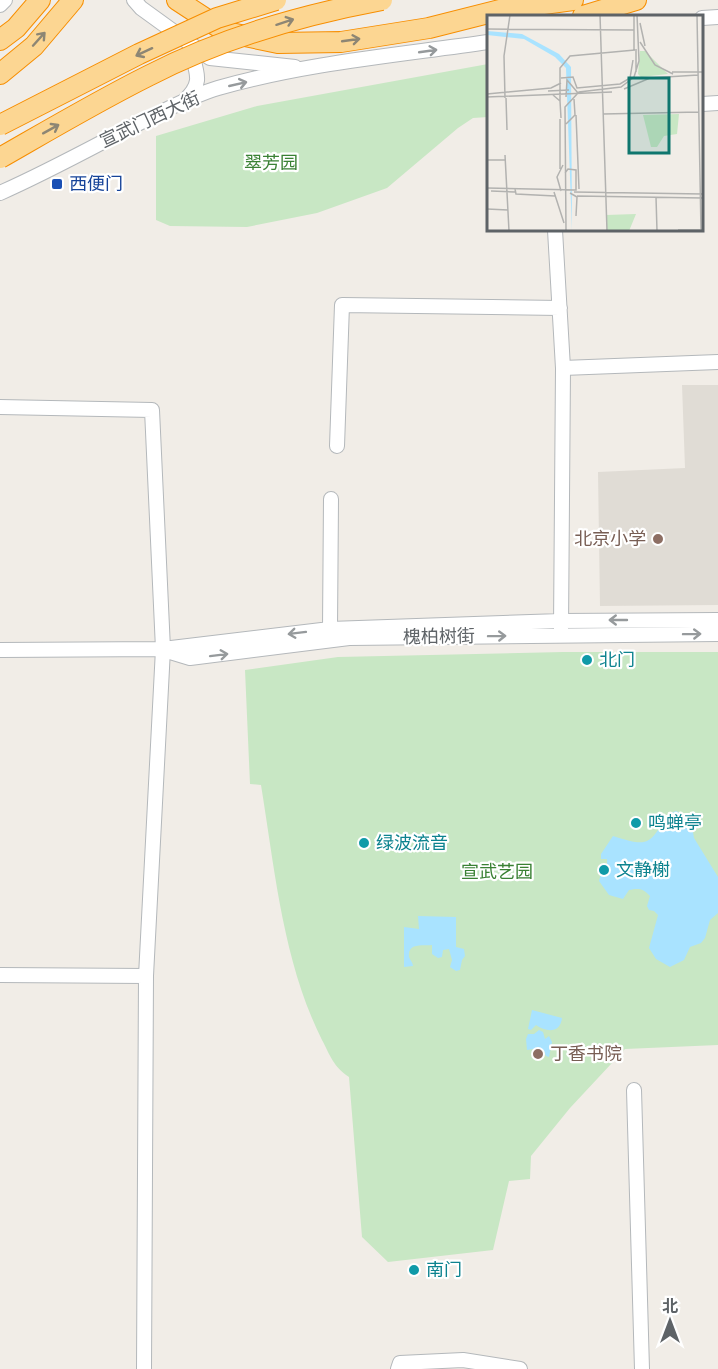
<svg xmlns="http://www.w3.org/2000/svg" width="718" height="1369" font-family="'Source Sans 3','Noto Sans SC',sans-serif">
	<rect width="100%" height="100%" fill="#f1ede7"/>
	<path fill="#e0dcd5" d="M682,385H718V605L600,606L598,472L685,468Z"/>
	<path fill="#c8e7c4" d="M488,64V117L473,118L458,128L387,188L317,213L247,227L170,226L156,220V136L257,106Z
		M563,652H718V1045L625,1049L570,1108L531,1156L530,1179L509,1181L493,1250L388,1262L362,1237L349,1077C333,1066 331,1057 322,1040C283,962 275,871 261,785L250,784L245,670L338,657Z"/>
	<path fill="#a9e3ff" d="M676,811L682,814L692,826L694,838L718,877V913L710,920L705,938L701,943L690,947L684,960L670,967L656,959L649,948L658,915L654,911L649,910L647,906L650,896C643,888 638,888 629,890L623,899L609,895L599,881L601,874L607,873V859H601V854L613,836C655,850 648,840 671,813Z
		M418,916L456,917V947L464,949L465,956L462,960L460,970L456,971L450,967L452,960L449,949L443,950L442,957L438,958L432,954V945C424,946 407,942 409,957C410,960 413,963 413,966L404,967V927L419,929Z
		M532,1010L562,1018C560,1034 546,1032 536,1025L531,1030L528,1029Z
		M539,1030L543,1032L545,1039L549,1036L552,1042L549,1057L546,1056L544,1052L533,1049L527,1050L526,1039L528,1034H534Z"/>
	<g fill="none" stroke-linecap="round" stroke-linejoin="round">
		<g stroke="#b4b8bb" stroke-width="16">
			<path id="minor" d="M134,0L141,8L210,58L295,67
				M0,5L5,0
				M702,18L718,17
				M184,101C205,82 196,72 190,48
				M702,104L718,103
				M0,193C50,171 98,144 147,119C170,108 194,95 218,88C306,63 399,55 488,42
				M555,230L563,368L561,629
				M563,368L718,362
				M0,407L152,410L163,649L146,976L144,1369
				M337,446L342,305L560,308
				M330,629L331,499
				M0,650L163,649L330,629L561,621L718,620
				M167,651L190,658L349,638L718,634
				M0,975L146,976
				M634,1090L642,1369
				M398,1369L400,1363L463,1360L520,1369"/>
		</g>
		<g stroke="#f78e01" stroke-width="22">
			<path id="highway" d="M177,0L226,32L278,43L341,42L429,28L500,10L573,0
				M583,16L636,0
				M0,40L16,28L40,0
				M0,74L34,46L73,0"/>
		</g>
		<use href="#minor" stroke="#fff" stroke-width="14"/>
		<use href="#highway" stroke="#fcd692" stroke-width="20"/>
		<g stroke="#f78e01" stroke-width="22" stroke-linecap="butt">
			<path id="highway-bridge" d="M0,125L139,54L217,18L276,0
				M0,158C49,130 98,101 148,76C221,38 302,15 382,0"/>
		</g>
		<use href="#highway-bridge" stroke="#fcd692" stroke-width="20"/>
	</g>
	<defs><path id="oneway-shaft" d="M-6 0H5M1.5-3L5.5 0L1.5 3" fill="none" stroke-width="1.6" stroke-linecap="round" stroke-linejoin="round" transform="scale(1.5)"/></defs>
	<g stroke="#8d8674">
		<use href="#oneway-shaft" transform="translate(285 22) rotate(-18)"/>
		<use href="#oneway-shaft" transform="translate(39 39) rotate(-48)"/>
		<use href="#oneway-shaft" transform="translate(351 40) rotate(-8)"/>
		<use href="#oneway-shaft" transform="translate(144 52) rotate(155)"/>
		<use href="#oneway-shaft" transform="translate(51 129) rotate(-29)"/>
	</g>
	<g stroke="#969a9c">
		<use href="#oneway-shaft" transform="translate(428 51) rotate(-8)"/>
		<use href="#oneway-shaft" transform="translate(238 84) rotate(-13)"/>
		<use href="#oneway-shaft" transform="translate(618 620) rotate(180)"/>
		<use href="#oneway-shaft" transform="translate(297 633) rotate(173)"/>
		<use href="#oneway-shaft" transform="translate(692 634) rotate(-1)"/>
		<use href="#oneway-shaft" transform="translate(497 636) rotate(-1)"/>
		<use href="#oneway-shaft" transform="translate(219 655) rotate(-7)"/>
	</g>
	<rect fill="#1a4fb4" stroke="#fff" stroke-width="2" x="51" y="178" width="12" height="12" rx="3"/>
	<g fill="#8d6e63" stroke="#fff" stroke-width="2">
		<circle cx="658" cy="539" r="6"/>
		<circle cx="538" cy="1054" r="6"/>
	</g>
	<g fill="#0f9aa8" stroke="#fff" stroke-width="2">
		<circle cx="587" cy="660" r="6"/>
		<circle cx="636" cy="823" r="6"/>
		<circle cx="364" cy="843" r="6"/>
		<circle cx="604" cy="870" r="6"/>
		<circle cx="414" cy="1270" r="6"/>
	</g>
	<g text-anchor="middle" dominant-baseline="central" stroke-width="4.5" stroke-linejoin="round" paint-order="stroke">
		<g font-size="18" fill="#5e6367" stroke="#fff">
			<text transform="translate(150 120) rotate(-25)">宣武门西大街</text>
			<text transform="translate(439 637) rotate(-1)">槐柏树街</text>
		</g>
		<g font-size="18" fill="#3a8134" stroke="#fff">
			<text x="271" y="163">翠芳园</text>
			<text x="497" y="872">宣武艺园</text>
		</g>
		<g font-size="18" fill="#164399" stroke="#fff" text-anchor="start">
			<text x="69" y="184">西便门</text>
		</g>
		<g font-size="18" fill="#785e54" stroke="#fff" text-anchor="end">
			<text x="646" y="539">北京小学</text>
			<text x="550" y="1054" text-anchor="start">丁香书院</text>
		</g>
		<g font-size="18" fill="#0d838f" stroke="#fff" text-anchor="start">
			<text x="599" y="660">北门</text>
			<text x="648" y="823">鸣蝉亭</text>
			<text x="376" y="843">绿波流音</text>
			<text x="616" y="870">文静榭</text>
			<text x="426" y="1270">南门</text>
		</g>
	</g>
	<g transform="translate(487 15)">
		<rect width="216" height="216" fill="#f1ede7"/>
		<path d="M153,36H158L181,59L154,62L151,59ZM192,99L190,119L177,121L170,132H164L156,100ZM149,199L142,216H120L119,200Z" fill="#c8e7c4"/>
		<path d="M0,16L35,19L72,39L84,52L85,216L79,53L68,42L37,24L0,20Z" fill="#a9e3ff"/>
		<path fill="none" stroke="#b2b2b0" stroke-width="1.5" d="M113,0L120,216M210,0L214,216M153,8L158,31M0,14L147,15M153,27L168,50L186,59M149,34V57M147,36V0M185,57H216M74,63L86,62L90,73L133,69L143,63L146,45M137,74L163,63L211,60M61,76L82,75M0,79L64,73L74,68M66,80L73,86L74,103M0,82L125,77M79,82L80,65L91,78M18,83L17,41L23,0M19,83L20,115M73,87V53L83,41L148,35M116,99L212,97M89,100L92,174M73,104V154M79,109L88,100L87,84M18,140L22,216M0,145H19M0,173L89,175V155L81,154L78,158M28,174L29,179L68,181M4,176L28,177M74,176L70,162L76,150M67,177L77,208M87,177L216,179M83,178L90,182L89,201M90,181L216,183M169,182L170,216M0,194L21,195M191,215H216M79,216L78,92L92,77L134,72L147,62L152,46L150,0"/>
		<path fill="#0f766e" fill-opacity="0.15" stroke="#0f766e" stroke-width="3" d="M142,63H182V138H142Z"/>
		<rect width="216" height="216" fill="none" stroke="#5e6367" stroke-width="3"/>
	</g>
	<g transform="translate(670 1321)" stroke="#ffffff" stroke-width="4.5" paint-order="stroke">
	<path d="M0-4.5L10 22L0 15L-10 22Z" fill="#5e6367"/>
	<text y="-9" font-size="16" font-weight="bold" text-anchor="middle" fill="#5e6367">北</text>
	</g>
</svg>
